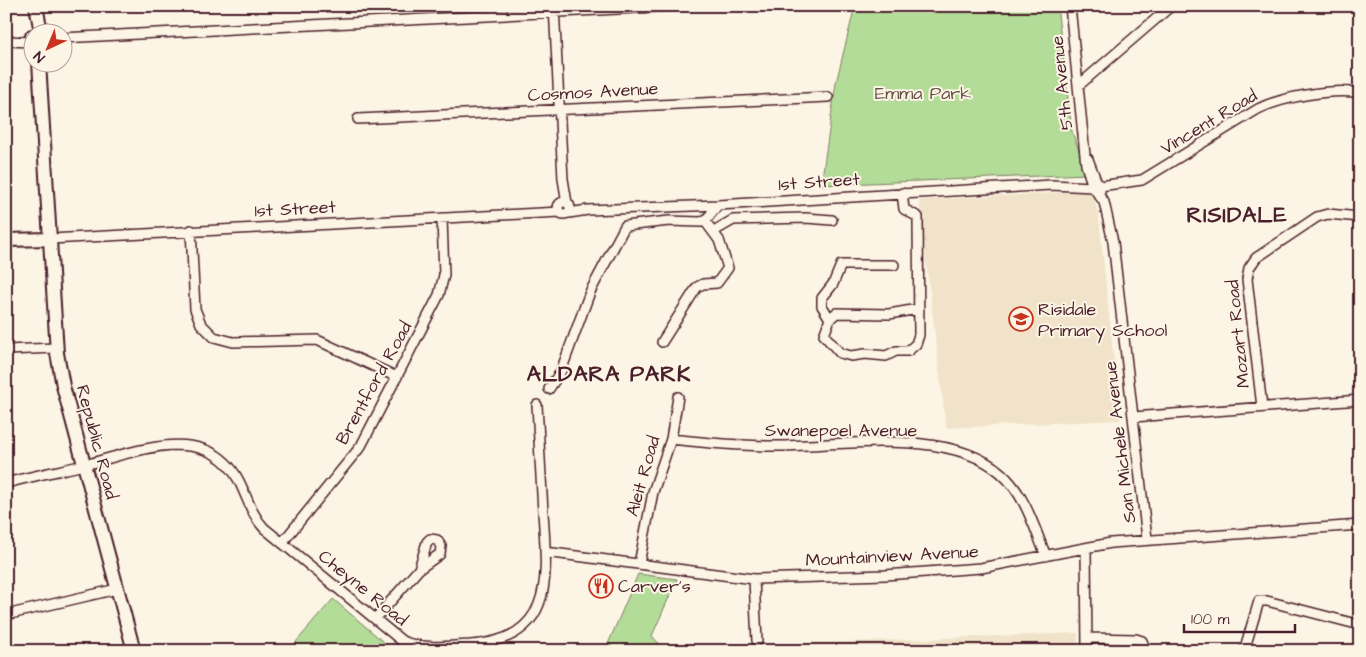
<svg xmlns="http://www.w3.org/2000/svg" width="1366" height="657" font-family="'Architects Daughter',sans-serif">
	<rect width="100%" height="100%" fill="#fcf5e5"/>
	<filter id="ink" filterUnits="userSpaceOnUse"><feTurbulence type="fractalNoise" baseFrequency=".02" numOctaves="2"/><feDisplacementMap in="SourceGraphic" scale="10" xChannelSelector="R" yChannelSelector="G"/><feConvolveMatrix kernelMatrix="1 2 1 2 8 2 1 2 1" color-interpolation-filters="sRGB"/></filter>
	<g filter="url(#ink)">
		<path fill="#f0e3c9" d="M1092,191L1099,218L1120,420L946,428L919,200Z
			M1078,633L1077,651L667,649Z"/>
		<path fill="#b3dc98" stroke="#7e7e62" d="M855,6H1057L1072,132L1088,174L821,185L836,83Z
			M638,574L677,579L652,636L666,651H605Z
			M333,599L392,649L395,651H299L296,642Z"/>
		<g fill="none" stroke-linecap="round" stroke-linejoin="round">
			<g stroke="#4a1f2b" stroke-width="12">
				<path id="minor" d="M554,6L563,179L567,203
					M1070,6L1086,165L1093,187L1104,202L1113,242L1147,539
					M62,38L677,6
					M6,41L32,42
					M1078,86L1171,6
					M358,119L828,97
					M1088,159L1100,191
					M902,193L904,209L918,217V221L919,335L916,344L908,351H896L886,356L865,354L851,356L840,353L824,335L830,319L836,313L889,314L918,309
					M558 208a6 6 0 1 1 12 0a6 6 0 1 1-12 0Z
					M569,213L588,210L718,205L1051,185L1093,187L1142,180L1258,109C1282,97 1333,88 1360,93
					M191,230L195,309L201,324L214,337L233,342L317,340L397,377
					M714,231L733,220L806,218L832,220
					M50,239L560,212
					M830,319L822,306V298L833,284L841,265H894
					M662,342L697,287L703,284L717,283L728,268L719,240L705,221
					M6,350L56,348
					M549,389L561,371L590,292L625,226L669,221L700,222L705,221L718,205
					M1262,407L1247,279L1249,268L1256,258L1317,217L1328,214L1360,217
					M1133,417L1360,400
					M671,439C706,443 741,446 777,446C842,446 949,427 1001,473C1025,494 1034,527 1046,556
					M6,483C32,476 58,471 84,465C126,455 190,427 226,463C245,481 246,509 264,528L402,641C423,650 448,646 470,645C556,639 547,577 543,512C541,476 539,441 537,405
					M282,543L361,446L439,295L444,275L442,218
					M1086,548L1087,651
					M545,552L754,579L885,575L981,568L1111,543L1360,525
					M639,564L653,492L671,439L678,397
					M754,579L757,641
					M6,615L117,589
					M375,619L419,569L427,542L430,539L437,540L441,546L440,554L419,569
					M1087,638L1136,639L1142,641L1146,651
					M1244,651L1259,601H1267L1360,625"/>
			</g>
			<g stroke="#4a1f2b" stroke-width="16">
				<path id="secondary" d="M36,6L41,32
					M32,36V42
					M39,62L57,353L63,386L134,651
					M6,240L50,239"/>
			</g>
			<use href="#minor" stroke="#fcf5e5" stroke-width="9"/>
			<use href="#secondary" stroke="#fcf5e5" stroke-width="12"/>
		</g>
	</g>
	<defs>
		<g id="school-ring" transform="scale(1.25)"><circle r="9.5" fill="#fcf5e5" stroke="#c8321e" stroke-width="1.5"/><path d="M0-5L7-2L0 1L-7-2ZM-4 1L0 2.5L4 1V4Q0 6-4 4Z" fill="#c8321e"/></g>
		<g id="restaurant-ring" transform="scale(1.25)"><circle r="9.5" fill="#fcf5e5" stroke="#c8321e" stroke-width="1.5"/><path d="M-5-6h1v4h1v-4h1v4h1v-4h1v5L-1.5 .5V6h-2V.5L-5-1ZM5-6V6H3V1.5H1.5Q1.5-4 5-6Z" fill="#c8321e"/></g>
	</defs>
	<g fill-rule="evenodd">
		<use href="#school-ring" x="1021" y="319"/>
		<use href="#restaurant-ring" x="601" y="586"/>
	</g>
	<g text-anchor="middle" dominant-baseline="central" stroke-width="4" stroke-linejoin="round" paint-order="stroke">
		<g font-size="18" fill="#4a1f2b" stroke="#fcf5e5">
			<text transform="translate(1062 83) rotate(-96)">5th Avenue</text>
			<text transform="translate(593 92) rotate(-3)">Cosmos Avenue</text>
			<text transform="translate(1209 122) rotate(-31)">Vincent Road</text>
			<text transform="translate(819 182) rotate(-4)">1st Street</text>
			<text transform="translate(295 209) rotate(-3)">1st Street</text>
			<text transform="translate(1238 334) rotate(-96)">Mozart Road</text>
			<text transform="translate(374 383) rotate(-61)">Brentford Road</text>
			<text x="841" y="430">Swanepoel Avenue</text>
			<text transform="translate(97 442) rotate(75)">Republic Road</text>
			<text transform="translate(1120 442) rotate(-97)">San Michele Avenue</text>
			<text transform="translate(643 476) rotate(-74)">Aleit Road</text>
			<text transform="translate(892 556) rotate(-3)">Mountainview Avenue</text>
			<text transform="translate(363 588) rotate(39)">Cheyne Road</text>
		</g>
		<g font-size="18" fill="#644e46" stroke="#fcf5e5">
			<text x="923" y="93">Emma Park</text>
		</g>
		<g font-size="18" fill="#4a1f2b" stroke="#fcf5e5" text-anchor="start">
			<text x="1038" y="309">Risidale<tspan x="1038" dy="21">Primary School</tspan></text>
			<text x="618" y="586">Carver's</text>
		</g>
		<g font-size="22" font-weight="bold" letter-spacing="1" fill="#4a1f2b" stroke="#fcf5e5">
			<text x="1237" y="215">RISIDALE</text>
			<text x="609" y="374">ALDARA PARK</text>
		</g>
	</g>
	<rect width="1366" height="657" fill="none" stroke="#fcf5e5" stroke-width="25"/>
	<rect x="12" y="12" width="1341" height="632" fill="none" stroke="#4a1f2b" stroke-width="2" filter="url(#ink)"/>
	<g transform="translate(48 48) rotate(224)"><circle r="24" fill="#fcf5e5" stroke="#b59f9b"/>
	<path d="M0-4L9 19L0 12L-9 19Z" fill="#c8321e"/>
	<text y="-8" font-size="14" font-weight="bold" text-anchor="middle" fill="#4a1f2b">N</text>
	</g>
	<path d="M1184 624v8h111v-8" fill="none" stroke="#4a1f2b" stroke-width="2.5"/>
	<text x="1191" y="624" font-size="15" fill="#4a1f2b" stroke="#fcf5e5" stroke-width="4" paint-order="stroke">100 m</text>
</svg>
